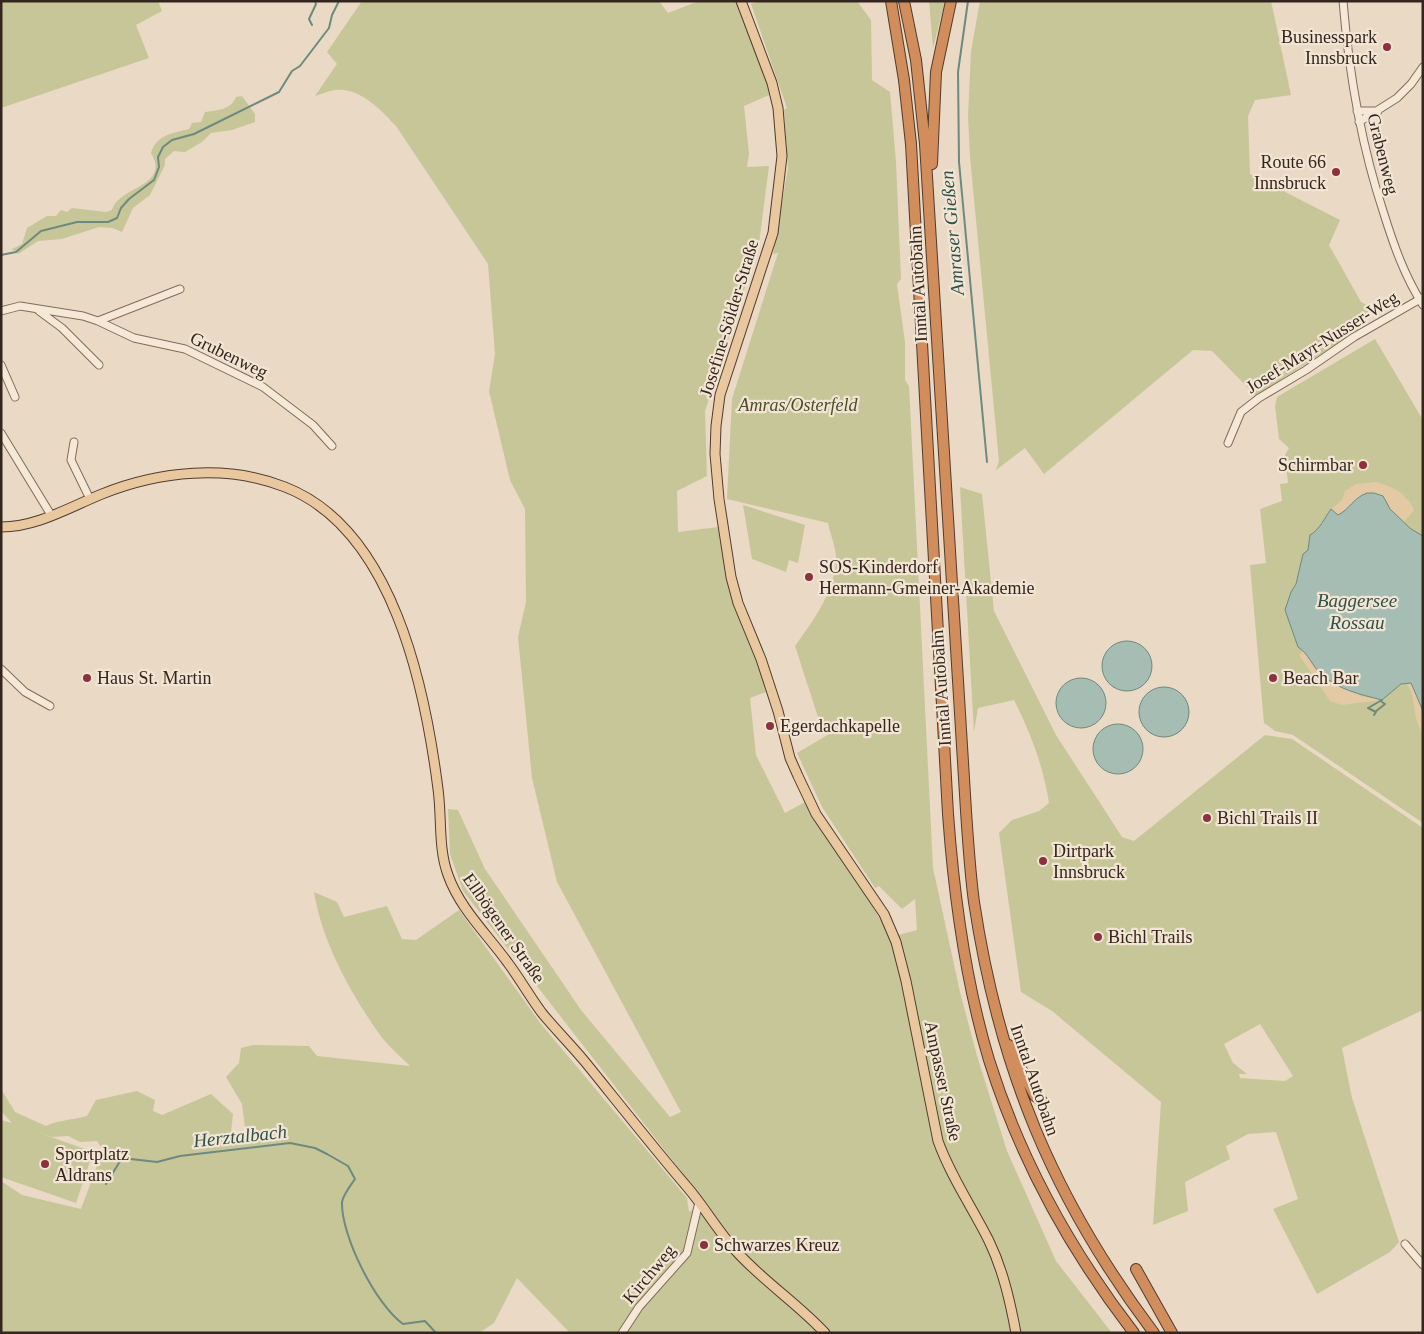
<svg xmlns="http://www.w3.org/2000/svg" width="1424" height="1334" font-family="Georgia,serif">
	<rect width="100%" height="100%" fill="#ead9c4"/>
	<path fill="#c7c699" fill-rule="evenodd" d="M1,1H158L162,11L136,25L149,58L1,108Z
		M362,1H659L668,13L699,1H741L774,93L744,106L749,154L747,167L769,166L759,244L705,411L707,476L677,491L678,532L718,527C724,575 740,610 755,655C759,667 762,680 766,692L750,698L756,755L785,813L807,801L891,937L917,930L915,899L902,909L879,886L875,888L822,807L797,753L836,730L818,717L795,646C813,621 836,590 836,558C836,547 830,534 828,523L727,499L732,399L778,253L773,254L788,168L784,110L787,108L751,4L761,1H857L871,20L872,80L890,92L896,162L901,279L897,284L905,342V380L909,386L933,868L960,992L977,1056L1007,1151L1056,1261L1112,1333H570L517,1278L494,1323L479,1333H1V1181L22,1195L81,1209L103,1150L97,1141L80,1142L68,1136L52,1137L37,1132L93,1152L76,1203L1,1177V1120L12,1123L1,1111V1089L15,1112L46,1126C58,1120 73,1120 87,1116L96,1100L137,1091L155,1100L153,1111L162,1115L211,1094L233,1114L230,1141L247,1143L242,1104L226,1077L239,1063L241,1048L253,1045L309,1046L317,1056L410,1066C400,1056 388,1046 380,1035C351,994 322,942 314,892L337,902L344,917L387,906L402,939L416,940L459,910L541,1024L687,1198L689,1212L705,1202L463,891L450,854L448,809L458,810L485,869L581,1010L670,1117L681,1112L557,882L532,778L518,637L526,602L525,509L510,480L489,391L495,354L488,264L396,126C381,110 360,87 335,90C328,91 322,94 315,96L337,64L327,52Z
		M929,1H945L933,48Z
		M980,1H1271L1291,95L1255,100L1248,116L1250,174L1340,220L1329,245L1361,302L1378,311L1346,329L1349,336L1256,396L1212,351L1193,350L1044,474L1025,448L996,470L999,461L970,157L968,116L971,51Z
		M242,96L255,114V122L232,130L211,133L202,142L185,152L174,151L165,159V165L150,195L133,208L122,232L112,228L99,227L62,239L38,241L18,254L12,249L22,244L27,228L47,216H56L61,210L67,212L72,208L106,212L112,210C119,186 171,187 151,153C156,135 173,133 189,129L192,123L201,122L205,112C218,110 231,110 236,97Z
		M1375,339L1423,420V823L1293,735L1275,731L1264,723L1250,565L1266,563L1260,509L1282,501L1280,484L1288,483L1285,455L1289,448L1279,439L1275,406L1277,397Z
		M960,487L982,494L994,611L1056,735L1122,837L1134,841L1265,735L1292,739L1423,828V1010L1342,1048L1352,1098L1399,1242L1390,1252L1317,1294L1273,1209L1298,1199L1276,1132L1248,1134L1226,1146L1230,1159L1185,1182L1188,1211L1153,1225L1161,1102L1052,1011L1021,992L999,833L1012,820L1039,811L1049,803C1043,765 1031,734 1014,700L978,708L974,732ZM1260,1024L1293,1076L1285,1081L1240,1078L1239,1074H1247L1233,1063L1224,1044Z
		M743,505L805,525L798,563L789,560L786,572L752,559Z"/>
	<path fill="#e3c9a4" d="M1376,482C1393,487 1407,493 1414,510L1404,522L1390,509L1387,501L1345,511L1338,516L1331,509L1342,500L1345,491L1356,484Z
		M1304,651L1320,673L1361,696L1382,700L1342,705L1330,701L1299,655Z
		M1406,683H1411C1421,699 1423,715 1423,733C1414,721 1415,708 1412,694C1411,690 1408,687 1406,683Z"/>
	<path fill="#a6bdb3" stroke="#6d8a7f" d="M1367,493H1374L1383,496L1390,509L1411,529L1423,536V711L1411,683L1401,684L1382,700C1359,694 1339,690 1321,674C1312,666 1309,654 1298,647L1285,610L1291,592L1296,584L1303,554L1308,550L1310,535C1320,529 1324,519 1331,509L1338,515C1349,510 1353,498 1367,493Z
		M1102 666a25 25 0 1 1 50 0a25 25 0 1 1-50 0Z
		M1056 703a25 25 0 1 1 50 0a25 25 0 1 1-50 0Z
		M1139 712a25 25 0 1 1 50 0a25 25 0 1 1-50 0Z
		M1093 749a25 25 0 1 1 50 0a25 25 0 1 1-50 0Z"/>
	<g fill="none" stroke-linecap="round" stroke-linejoin="round">
		<path stroke="#6d8a7f" stroke-width="2" d="M968,1L958,72L959,162L987,462
			M312,25L309,19L316,4L315,1
			M1,255L16,252L41,231L77,222H108L117,218L121,208L129,199L154,180L159,167L158,157L163,147L172,140L194,134L279,92L292,71L300,66L329,28L332,15L339,1
			M1375,712L1385,704L1382,702
			M1374,715L1376,712L1368,708L1382,700
			M106,1184L122,1158L157,1162L180,1156L290,1143L315,1148L327,1154L348,1166L355,1179C351,1185 343,1195 342,1202C341,1236 376,1305 403,1324L425,1321L436,1333"/>
		<g stroke="#836b5c" stroke-width="9">
			<path id="minor" d="M1343,1C1349,74 1361,145 1384,214C1394,246 1405,277 1423,305
				M1357,111H1378
				M1359,122L1397,98L1411,84L1423,67
				M1,311L20,306L83,316L98,321L134,338L185,349L263,387L313,425L332,446
				M39,311L62,328L99,365
				M98,321L180,289
				M1,365L15,397
				M1,433L51,515
				M74,442L71,460L90,499
				M1228,443L1241,412L1259,398L1306,370L1354,337L1422,298
				M1,669L25,692L50,706
				M1405,1244L1423,1265
				M622,1333L639,1307L687,1253L699,1202"/>
		</g>
		<g stroke="#513b30" stroke-width="11">
			<path id="major" d="M741,1L772,83L778,108L782,156L773,233L720,395L716,426L715,454L719,499L731,577L738,603L761,659L778,711L790,758L798,776L816,814L884,914L896,942L906,981L938,1141C951,1177 972,1207 989,1241C1003,1270 1010,1301 1016,1333
				M1,527C37,527 70,507 102,494C159,471 227,464 285,487C393,529 425,687 438,789C442,818 438,848 448,875C460,909 488,935 508,963C520,979 530,997 542,1013C556,1030 572,1046 586,1063C620,1105 653,1147 688,1188C705,1208 718,1231 736,1251C763,1281 797,1303 825,1333"/>
		</g>
		<g stroke="#513b30" stroke-width="12">
			<path id="highway" d="M891,1L904,80L911,144L948,814C954,897 965,980 989,1060C1020,1159 1071,1251 1134,1333
				M904,1L916,60L925,144L966,811C968,841 970,872 974,902C999,1068 1053,1199 1154,1333
				M932,164L936,72L951,1
				M1009,1045L1035,1096L1043,1102
				M1136,1269L1172,1333"/>
		</g>
		<use href="#minor" stroke="#f5e8d6" stroke-width="7"/>
		<use href="#major" stroke="#eac89f" stroke-width="9"/>
		<use href="#highway" stroke="#d18e5c" stroke-width="10"/>
	</g>
	<g fill="#8c323f" stroke="#f2e5d3" stroke-width="2">
		<circle cx="1387" cy="47" r="5"/>
		<circle cx="1336" cy="172" r="5"/>
		<circle cx="1363" cy="465" r="5"/>
		<circle cx="809" cy="577" r="5"/>
		<circle cx="87" cy="678" r="5"/>
		<circle cx="1273" cy="678" r="5"/>
		<circle cx="770" cy="726" r="5"/>
		<circle cx="1207" cy="818" r="5"/>
		<circle cx="1043" cy="861" r="5"/>
		<circle cx="1098" cy="937" r="5"/>
		<circle cx="45" cy="1164" r="5"/>
		<circle cx="704" cy="1245" r="5"/>
	</g>
	<g text-anchor="middle" dominant-baseline="central" stroke-width="4.5" stroke-linejoin="round" paint-order="stroke">
		<g font-size="18" fill="#34261f" stroke="#f2e5d3" text-anchor="start">
			<text x="1377" y="37" text-anchor="end">Businesspark<tspan x="1377" dy="21">Innsbruck</tspan></text>
			<text x="1326" y="162" text-anchor="end">Route 66<tspan x="1326" dy="21">Innsbruck</tspan></text>
			<text x="1353" y="465" text-anchor="end">Schirmbar</text>
			<text x="819" y="567">SOS-Kinderdorf<tspan x="819" dy="21">Hermann-Gmeiner-Akademie</tspan></text>
			<text x="97" y="678">Haus St. Martin</text>
			<text x="1283" y="678">Beach Bar</text>
			<text x="780" y="726">Egerdachkapelle</text>
			<text x="1217" y="818">Bichl Trails II</text>
			<text x="1053" y="851">Dirtpark<tspan x="1053" dy="21">Innsbruck</tspan></text>
			<text x="1108" y="937">Bichl Trails</text>
			<text x="55" y="1154">Sportplatz<tspan x="55" dy="21">Aldrans</tspan></text>
			<text x="714" y="1245">Schwarzes Kreuz</text>
		</g>
		<g font-size="18" fill="#34261f" stroke="#f2e5d3">
			<text transform="translate(1383 154) rotate(76)">Grabenweg</text>
			<text transform="translate(918 284) rotate(-93)">Inntal Autobahn</text>
			<text transform="translate(729 318) rotate(-73)">Josefine-Sölder-Straße</text>
			<text transform="translate(1322 342) rotate(-32)">Josef-Mayr-Nusser-Weg</text>
			<text transform="translate(229 355) rotate(26)">Grubenweg</text>
			<text transform="translate(941 688) rotate(-94)">Inntal Autobahn</text>
			<text transform="translate(504 928) rotate(55)">Ellbögener Straße</text>
			<text transform="translate(1035 1080) rotate(71)">Inntal Autobahn</text>
			<text transform="translate(943 1081) rotate(78)">Ampasser Straße</text>
			<text transform="translate(649 1274) rotate(-50)">Kirchweg</text>
		</g>
		<g font-size="18" font-style="italic" fill="#4a4e27" stroke="#f2e5d3">
			<text x="798" y="405">Amras/Osterfeld</text>
		</g>
		<g font-size="19" font-style="italic" fill="#2f524b" stroke="#f2e5d3">
			<text transform="translate(952 233) rotate(-95)">Amraser Gießen</text>
			<text x="1357" y="600">Baggersee<tspan x="1357" dy="22">Rossau</tspan></text>
			<text transform="translate(240 1136) rotate(-6)">Herztalbach</text>
		</g>
	</g>
	<rect width="1424" height="1334" fill="none" stroke="#34261f" stroke-width="5"/>
</svg>
